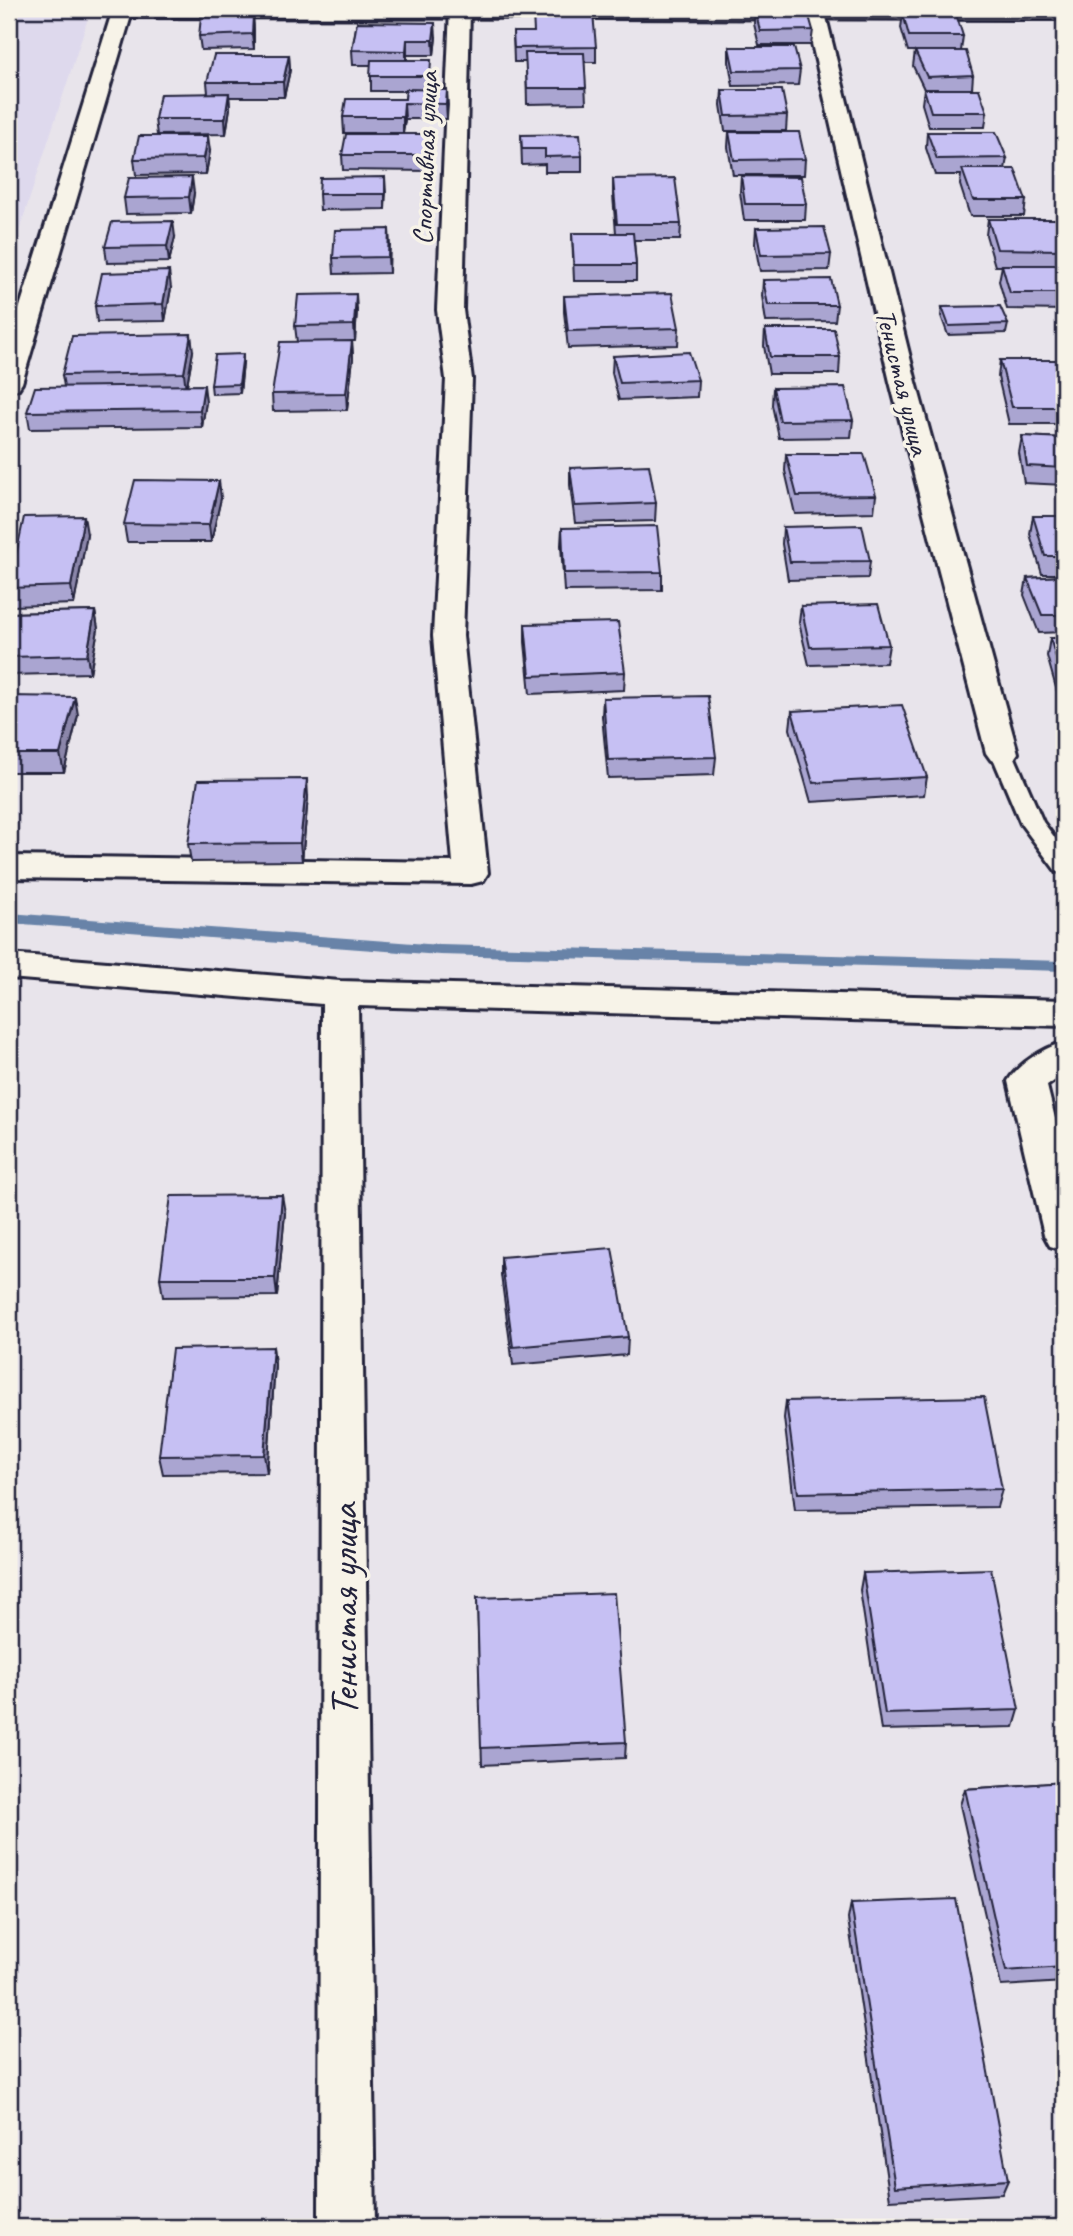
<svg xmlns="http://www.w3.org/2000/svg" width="1073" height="2236" font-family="Caveat,sans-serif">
	<rect width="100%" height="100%" fill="#e8e4eb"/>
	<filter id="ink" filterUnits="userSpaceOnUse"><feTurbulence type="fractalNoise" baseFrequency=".0143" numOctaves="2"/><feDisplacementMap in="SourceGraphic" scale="14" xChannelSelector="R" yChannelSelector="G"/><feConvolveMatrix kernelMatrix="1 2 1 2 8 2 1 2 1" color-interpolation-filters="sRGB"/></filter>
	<g filter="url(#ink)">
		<path fill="#ded9ed" d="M9,9H91L9,262Z"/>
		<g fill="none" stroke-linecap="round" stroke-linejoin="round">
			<path fill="#6783a8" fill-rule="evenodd" d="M9,913L440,945L1064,961V971L440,955L9,923Z"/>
			<g stroke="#22223b" stroke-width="6">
				<path id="lane" d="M121,10L1064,11V19L116,17V11Z
					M1002,746L1013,753L1043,822L1064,850V873L1056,871L1021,824L991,753Z"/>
			</g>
			<g stroke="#22223b" stroke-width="6">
				<path id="street" d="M113,9H133L22,383L18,389L9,391V342Z
					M450,9H470L463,310L472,379L463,636L488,873L483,881L471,884L9,878V856L453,862L433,636L446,379L437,310Z
					M804,9H824L916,382L1018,753L1013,760L1002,763L991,760L986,753L890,382Z
					M9,954L340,981L1064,1000V1026L358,1006L375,2227H319L322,1004L9,978Z
					M1064,1042V1074L1047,1086L1064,1155V1250L1050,1246L1044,1235L1008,1081C1019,1063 1044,1048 1064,1042Z"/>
			</g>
			<use href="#lane" fill="#f7f3e8" fill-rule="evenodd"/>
			<use href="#street" fill="#f7f3e8" fill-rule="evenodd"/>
		</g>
		<path fill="#aaa5d1" stroke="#22223b" stroke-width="2" d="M755,9L813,30L811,45H759L754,24Z
			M903,14L963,36L961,51H908L901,28Z
			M253,16L254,30V49L201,50L199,36Z
			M1060,19H1064V38L1059,26Z
			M357,22L436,37L434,55H407V60L431,75V89L447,90V119H405L403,133H344L343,117L405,99L406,91H371V65H353L352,50Z
			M513,32L596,47V62H584L586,103L527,104L526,62H514Z
			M729,47L800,70L798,85L733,86L729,62Z
			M915,51L973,75L972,89L987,112L985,127H929L922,104L924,89L913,66Z
			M289,55L290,70L284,97H229L230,108L226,134L157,135L155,119L208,93L207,82Z
			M722,90L787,115L786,131H725L721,105Z
			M729,132L805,159L804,175H733L728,147Z
			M927,132L1007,158L1005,169L1026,200L1024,216H970L960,185L961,175H935L926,148Z
			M521,135L582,156V172H545V164L522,165Z
			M433,150L431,171L343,170L342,155Z
			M210,151L206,174L136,175L134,159Z
			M741,176L806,204L805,220H744L740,192Z
			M385,177V209L320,210L319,194Z
			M613,179L681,224L680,240H634L636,265V281H574L572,233H616L613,195Z
			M194,193L191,213L126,214L124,198Z
			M988,219L1064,245L1063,265L1064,268V310L1007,309L999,281L1002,266H995L986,235Z
			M756,228L831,254L829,270L760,271L755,244Z
			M389,229V273L334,274L333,258Z
			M175,237L169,262L107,263L105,247Z
			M763,280L837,305L835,321L766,322L762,296Z
			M171,288L165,321L97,322L95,306Z
			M564,296L679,328L678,345L568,348L564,312Z
			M942,307L1008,324L1006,333L948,335L941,316Z
			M357,310L355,341H352L353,358L347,410L273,411L272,394L297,342L295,326Z
			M765,329L840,357L839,374H769L764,346Z
			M193,351L187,385L206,402L202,427L30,429L27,412L64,386L62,375Z
			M613,356L698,380L697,397L619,400L612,373Z
			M1000,360H1064V424H1009L998,377Z
			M243,363L240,393L212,394L211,385Z
			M773,388L853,420L851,437L779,438L772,405Z
			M1022,436L1064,438V485L1024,483L1019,453Z
			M786,454L876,495L874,512L795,514L785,471Z
			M570,468L656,503L655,521L575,523L570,485Z
			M221,498L211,542H127L124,524Z
			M1033,516H1064V574H1042L1030,534Z
			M783,527L870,561L868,578L788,580L782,544Z
			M562,528L662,572V590L564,591L561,545Z
			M87,534L74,604L12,606L9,586Z
			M1064,576V632L1039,633L1024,595L1027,578Z
			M801,606L889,645L886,663L809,665L799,623Z
			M95,611L98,629L90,673L9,675V613Z
			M525,624L625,672L624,690L530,694L525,642Z
			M1050,638H1064V702H1060L1047,656Z
			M9,696L78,715L64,772H9Z
			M603,698L716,757L714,775L608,778L602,716Z
			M792,711L927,777L924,795L811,802L790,729Z
			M1063,714H1064V745L1060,732Z
			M308,797L302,861L191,862L188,844Z
			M285,1213L277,1296L163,1297L160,1278Z
			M501,1257L628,1337L627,1355L513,1365L501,1275Z
			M273,1347L275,1365L267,1473L163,1474L159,1456Z
			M786,1401L1002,1489L997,1507L795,1510L784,1418Z
			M863,1573L1019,1710L1014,1727L881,1730L860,1590Z
			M477,1598L626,1742L625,1758L482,1765Z
			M1064,1782V1982L1001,1986L960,1805L965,1789Z
			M851,1903L1008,2180L1002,2194L890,2200L848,1919Z"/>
		<path fill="#8b86aa" stroke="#22223b" stroke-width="2" d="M253,16L254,30V49L252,34Z
			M435,23L436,37L434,55L433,40Z
			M407,40V55L406,65V51Z
			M289,55L290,70L284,97L283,82Z
			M447,90L448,105L447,119L446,104Z
			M229,93L230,108L226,134L225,119Z
			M404,103L405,119L403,133V117Z
			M432,134L433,150L431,171L430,155Z
			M208,136L210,151L206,174L204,158Z
			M192,177L194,193L191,213L189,197Z
			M385,177L386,193L385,209Z
			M173,221L175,237L169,262L167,246Z
			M389,229L390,245L389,273L388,257Z
			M169,271L171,288L165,321L163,304Z
			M356,294L357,310L355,341L354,325Z
			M191,334L193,351L186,390L184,373Z
			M352,341L353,358L347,410L346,393Z
			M243,354V363L240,393L239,384Z
			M204,385L206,402L202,427L200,410Z
			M219,481L221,498L211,542L209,525Z
			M84,516L87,534L74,604L71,586Z
			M95,611L98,629L90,673L87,655Z
			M75,697L78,715L64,772L60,754Z
			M307,779L308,797L302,861L300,843Z
			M282,1195L285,1213L277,1296L275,1278Z
			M273,1347L275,1365L267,1473L264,1455Z"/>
		<path fill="#c6c0f3" stroke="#22223b" stroke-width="2" d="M755,9H807L813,30L760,31Z
			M533,13H593L596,47L514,48L513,32H534Z
			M903,14H956L963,36H909Z
			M253,16L252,34L199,36L201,17Z
			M1060,19H1064V27Z
			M357,22L435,23L433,40H407L406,51L352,50Z
			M729,47H794L800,70L734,71Z
			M915,51H966L973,75L927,77Z
			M525,53H584L586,88H527Z
			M214,55H289L283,82H207Z
			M371,60H431L430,76H370Z
			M406,89L447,90L446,104L404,103L403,117H343L346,99H405Z
			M924,89H979L987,112H931Z
			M722,90H782L787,115L726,116Z
			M229,93L225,119H155L160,94Z
			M729,132H799L805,159L734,160Z
			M927,132H996L1007,158L937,159Z
			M346,134H432L430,155H342Z
			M580,134L582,156L545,157V149H522L521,135Z
			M139,136H208L204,158L134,159Z
			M962,169H1015L1026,200H973Z
			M741,176L801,177L806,204H745Z
			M192,177L189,197L124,198L129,178Z
			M385,177V194H319L320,178Z
			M675,178L681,224H617L613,179Z
			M988,219H1056L1064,245V250L997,249Z
			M173,221L167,246L105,247L112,222Z
			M824,227L831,254L761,255L756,228Z
			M389,229L388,257L333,258L335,230Z
			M572,233H633L636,265H574Z
			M1002,265H1063L1064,293H1010Z
			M169,271L163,304L95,306L102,273Z
			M831,279L837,305H768L763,280Z
			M672,293L679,328L568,331L564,296Z
			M356,294L354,325L295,326L298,295Z
			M1000,306L1008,324L949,326L942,307Z
			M765,329H834L840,357H770Z
			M191,334L184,373L62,375L72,336Z
			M352,341L346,393L272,394L280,342Z
			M689,352L698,380L620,383L613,356Z
			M243,354L239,384L211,385L215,355Z
			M1000,360H1064V407H1012Z
			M204,385L200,410L27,412L35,387Z
			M845,387L853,420L780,421L773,388Z
			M1022,436L1064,438V468L1027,466Z
			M786,454H864L876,495L797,496Z
			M649,465L656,503L575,506L570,468Z
			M135,480L219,481L209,525L124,524Z
			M84,516L71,586L9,588L24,517Z
			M1033,516H1064V556H1045Z
			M862,525L870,561L790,562L783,527Z
			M657,526L662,572L564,573L562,528Z
			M1064,576V615H1042L1027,578Z
			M878,604L889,645L810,647L801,606Z
			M95,611L87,655L9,657V613Z
			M618,622L625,672L530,676L525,624Z
			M1050,638H1064V684Z
			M9,696L75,697L60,754H9Z
			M708,696L716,757L608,760L603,698Z
			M902,705L927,777L813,783L792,711Z
			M307,779L300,843L188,844L198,780Z
			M282,1195L275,1278H160L171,1196Z
			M612,1248L628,1337L513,1347L501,1257Z
			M273,1347L264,1455L159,1456L172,1349Z
			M984,1397L1002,1489L798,1493L786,1401Z
			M991,1569L1019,1710L885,1714L863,1573Z
			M614,1593L626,1742L481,1748L477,1598Z
			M1064,1782V1967L1006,1971L965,1789Z
			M956,1899L1008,2180L895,2187L851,1903Z"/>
	</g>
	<g text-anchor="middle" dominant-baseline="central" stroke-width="7" stroke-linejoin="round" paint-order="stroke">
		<g font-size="28" fill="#22223b" stroke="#f7f3e8">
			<text transform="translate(425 158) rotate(-88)">Спортивная улица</text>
			<text transform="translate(903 382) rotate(76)">Тенистая улица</text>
		</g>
		<g font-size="40" fill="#22223b" stroke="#f7f3e8">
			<text transform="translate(344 1610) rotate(-90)">Тенистая улица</text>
		</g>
	</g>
	<rect width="1073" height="2236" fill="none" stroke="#f7f3e8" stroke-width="35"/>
	<rect x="18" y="18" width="1038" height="2201" fill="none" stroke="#22223b" stroke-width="2.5" filter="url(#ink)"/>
</svg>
